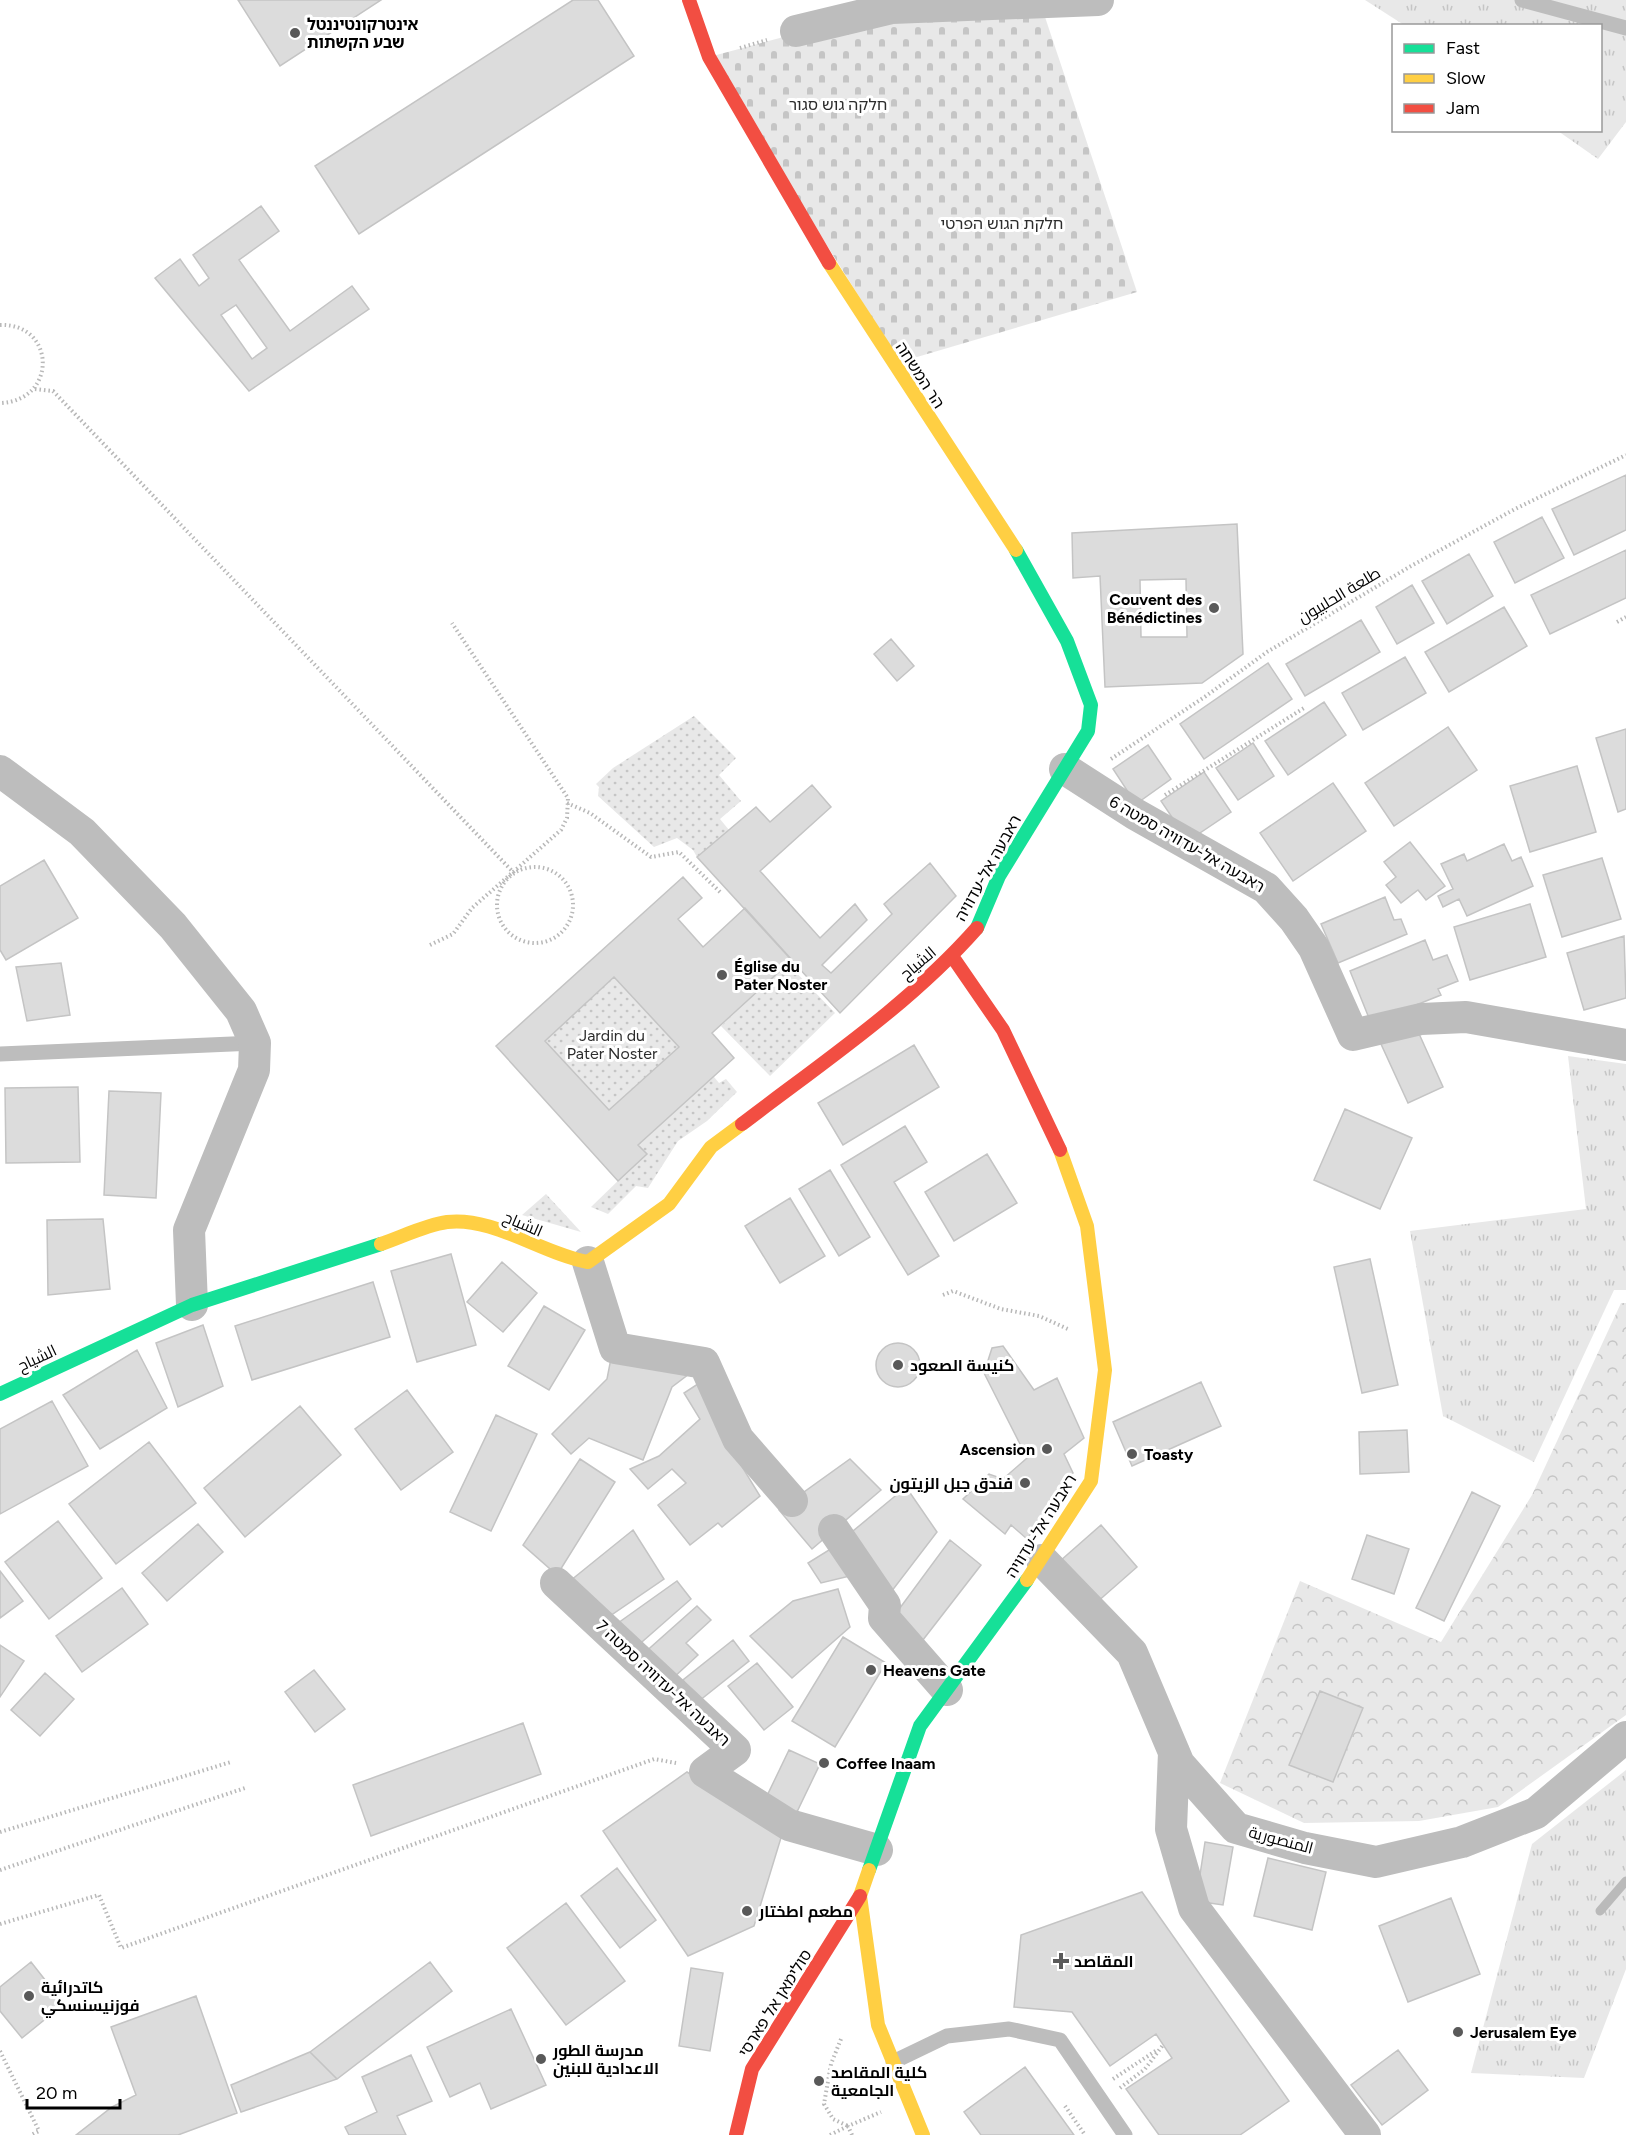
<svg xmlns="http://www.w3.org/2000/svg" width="1626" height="2135" font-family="Figtree,Cairo,'Noto Sans Hebrew',sans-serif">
	<defs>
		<pattern id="grass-tufts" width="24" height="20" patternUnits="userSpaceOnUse" patternTransform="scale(1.5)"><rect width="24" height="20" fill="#e8e8e8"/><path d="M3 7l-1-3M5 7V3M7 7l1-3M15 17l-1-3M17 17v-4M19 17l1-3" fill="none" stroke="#c5c5c5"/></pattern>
		<pattern id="forest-crowns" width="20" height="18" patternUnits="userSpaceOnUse" patternTransform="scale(1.5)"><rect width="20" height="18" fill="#e8e8e8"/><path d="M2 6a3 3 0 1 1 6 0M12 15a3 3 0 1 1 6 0" fill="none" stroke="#c5c5c5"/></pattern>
		<pattern id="cemetery-stones" width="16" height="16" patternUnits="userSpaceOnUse" patternTransform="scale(1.5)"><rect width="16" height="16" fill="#e8e8e8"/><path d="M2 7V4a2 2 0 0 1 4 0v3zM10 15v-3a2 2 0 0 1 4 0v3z" fill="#c5c5c5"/></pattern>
		<pattern id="park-dots" width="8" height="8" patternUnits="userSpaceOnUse" patternTransform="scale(1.5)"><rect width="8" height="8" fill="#e8e8e8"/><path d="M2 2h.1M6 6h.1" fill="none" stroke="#c5c5c5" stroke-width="1.8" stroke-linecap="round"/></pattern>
	</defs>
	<rect width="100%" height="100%" fill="#fff"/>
	<path fill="url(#grass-tufts)" d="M1365,0H1626V122L1598,159L1558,131L1600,130V26L1404,25Z
		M1568,1056L1626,1064V1290H1614L1534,1462L1443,1416L1410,1231L1586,1209Z
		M1626,1770V1969L1584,2078L1471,2073L1532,1844Z"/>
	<path fill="url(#forest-crowns)" d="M1621,1303H1626V1715L1498,1807L1419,1821L1304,1823L1220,1783L1300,1581L1441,1642L1532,1495Z"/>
	<path fill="url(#cemetery-stones)" d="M892,8L1043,11L1137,292L900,362L709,57Z"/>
	<path fill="url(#park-dots)" d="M694,716L736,758L719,775L741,801L720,819L729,830L697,857L693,850L677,838L654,847L598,796L599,787L596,784L613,768Z
		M788,964L835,1013L770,1076L721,1026Z
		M614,977L679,1047L609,1110L545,1041Z
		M701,1061L719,1083L726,1079L737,1092L707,1121L678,1141L648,1188L636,1186L608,1214L591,1207L624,1175L623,1137Z
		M546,1194L581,1232L522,1215Z"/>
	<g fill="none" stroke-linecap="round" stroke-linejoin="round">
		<path stroke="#bababa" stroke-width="9" d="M1600,1911L1626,1881"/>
	</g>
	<path fill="#dcdcdc" stroke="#c4c4c4" stroke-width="1.5" fill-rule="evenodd" d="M238,0H381L280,66Z
		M573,0H598L634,56L359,234L315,166Z
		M261,206L279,231L239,260L290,331L352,286L369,309L249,391L155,278L180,259L199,286L209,278L193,255ZM236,305L267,348L252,359L221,315Z
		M1626,475V530L1574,555L1552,509Z
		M1542,517L1564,558L1515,583L1494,542Z
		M1237,524L1243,654L1202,683L1105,687L1100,576L1073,578L1072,533ZM1186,579L1187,637H1141L1140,580Z
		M1626,550V598L1550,634L1531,595Z
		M1469,554L1493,596L1447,624L1422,581Z
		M1412,585L1434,623L1397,644L1376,607Z
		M1504,607L1527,646L1449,692L1425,652Z
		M1361,620L1380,652L1305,696L1286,664Z
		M891,639L914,666L897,681L874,654Z
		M1405,657L1426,693L1363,730L1342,693Z
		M1268,663L1292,699L1204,759L1180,724Z
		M1324,702L1346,735L1288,775L1265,741Z
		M1448,727L1477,770L1394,826L1365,783Z
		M1626,729V809L1618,812L1596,738Z
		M1253,743L1274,776L1238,800L1216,768Z
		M1148,745L1171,779L1136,804L1113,769Z
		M1577,766L1596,832L1530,852L1510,786Z
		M1204,772L1231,812L1188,841L1161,801Z
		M1333,783L1366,831L1293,881L1260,833Z
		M812,785L831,807L760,871L820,938L855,904L867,920L822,965L831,973L892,914L884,904L930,863L956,896L840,1013L697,857L756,807L770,822Z
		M1410,842L1445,886L1426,900L1418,890L1401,903L1386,885L1396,877L1384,862Z
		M1504,844L1512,861L1521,857L1533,886L1467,916L1459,899L1443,907L1438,896L1453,889L1441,864L1464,854L1467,861Z
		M1602,858L1621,919L1562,937L1543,875Z
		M44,860L78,918L6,960L0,950V886Z
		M683,877L702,898L678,919L703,947L745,908L792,960L712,1033L734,1058L638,1145L647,1154L618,1181L496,1046ZM614,977L679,1047L609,1110L545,1041Z
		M1385,897L1394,920L1401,919L1407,934L1338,963L1321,924Z
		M1530,904L1546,957L1470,980L1454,927Z
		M1624,936L1626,998L1584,1010L1567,953Z
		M1425,940L1433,960L1447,955L1458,981L1438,989L1441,995L1371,1023L1350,971Z
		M61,963L70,1015L27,1021L16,967Z
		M1416,1027L1443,1087L1408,1103L1381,1044Z
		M914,1045L939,1087L843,1145L818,1103Z
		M78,1087L80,1162L6,1163L5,1088Z
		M109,1091L161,1093L156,1198L104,1195Z
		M1345,1109L1412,1138L1380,1209L1314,1180Z
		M905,1126L927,1162L894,1182L939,1256L908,1275L841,1165Z
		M987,1154L1017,1203L954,1241L925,1192Z
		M830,1170L870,1237L839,1256L799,1189Z
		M790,1198L825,1256L780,1283L745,1226Z
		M103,1219L110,1289L48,1295L47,1220Z
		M451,1254L476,1345L417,1362L391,1271Z
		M1370,1259L1398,1385L1362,1393L1334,1267Z
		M502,1262L537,1293L503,1332L467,1302Z
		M373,1282L390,1337L252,1380L235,1326Z
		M544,1306L585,1330L549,1390L508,1366Z
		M203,1325L223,1386L178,1407L156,1343Z
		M876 1365a22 22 0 1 1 44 0a22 22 0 1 1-44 0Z
		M1003,1346L1034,1390L1057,1378L1084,1438L1064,1454L1073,1473L1027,1539L1011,1525L1005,1534L963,1499L989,1474L1003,1479L1027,1458L984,1373L992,1348Z
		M137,1350L167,1408L100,1449L63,1395Z
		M612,1353L697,1368L672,1387L643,1460L589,1438L571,1454L552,1434L607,1379Z
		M704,1380L722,1434L760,1496L722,1527L718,1523L690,1545L658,1505L686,1483L672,1469L648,1489L630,1469L659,1456L700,1419L684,1393Z
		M1201,1382L1221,1426L1132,1466L1113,1422Z
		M407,1390L453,1452L401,1490L355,1429Z
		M52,1401L88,1466L0,1514V1429Z
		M300,1406L341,1455L245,1537L204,1488Z
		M496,1415L537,1434L491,1531L450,1512Z
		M1407,1430L1409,1472L1360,1474L1359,1432Z
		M149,1442L196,1503L116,1564L69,1504Z
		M580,1459L615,1482L557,1575L523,1545Z
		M850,1459L881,1490L812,1549L779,1510Z
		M906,1487L937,1532L888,1596L847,1536Z
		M1472,1492L1500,1506L1444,1621L1416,1608Z
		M58,1521L102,1578L49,1619L5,1562Z
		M198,1524L223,1552L167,1601L142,1573Z
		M1101,1525L1137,1567L1096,1603L1060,1561Z
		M633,1530L664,1579L604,1620L565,1585Z
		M1367,1535L1409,1549L1394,1594L1352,1579Z
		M950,1540L981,1565L919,1645L894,1616Z
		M837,1545L858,1574L821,1583L808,1563Z
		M0,1571L23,1601L0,1618Z
		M677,1581L691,1599L635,1648L611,1628Z
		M122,1588L148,1624L82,1672L56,1636Z
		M838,1589L850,1627L792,1678L750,1636L793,1601Z
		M697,1606L711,1620L686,1643L698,1655L672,1679L642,1655Z
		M843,1637L886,1663L835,1747L792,1721Z
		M733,1640L749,1661L699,1701L683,1680Z
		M0,1645L24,1661L0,1697Z
		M757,1663L793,1707L764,1730L728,1686Z
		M314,1670L345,1709L315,1732L285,1692Z
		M45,1673L74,1699L40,1736L11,1710Z
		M1320,1691L1363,1708L1333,1782L1289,1765Z
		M523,1723L541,1774L371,1836L353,1785Z
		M789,1750L820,1764L795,1816L764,1802Z
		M687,1772L734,1803L784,1828L754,1926L688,1956L603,1831Z
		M1205,1842L1233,1847L1223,1905L1196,1901Z
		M1268,1858L1326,1872L1312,1930L1254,1916Z
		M617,1868L656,1920L620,1948L581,1896Z
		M1142,1892L1289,2101L1240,2135H1159L1126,2089L1172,2058L1156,2034L1110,2066L1072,2012L1014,2007L1021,1935Z
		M1451,1898L1480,1974L1408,2002L1379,1926Z
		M566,1903L625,1981L566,2025L507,1948Z
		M31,1962L64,2004L22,2038L0,2011V1987Z
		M430,1962L452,1991L337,2079L310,2052Z
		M691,1968L723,1973L710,2051L679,2046Z
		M196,1996L237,2113L178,2135H76L112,2107L136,2095L111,2027Z
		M511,2009L546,2085L491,2109L480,2083L450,2097L427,2047Z
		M1398,2050L1428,2090L1382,2125L1351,2085Z
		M310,2052L337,2079L241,2112L231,2085Z
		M411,2055L432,2101L397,2116L406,2135H349L345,2127L377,2112L362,2077Z
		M1025,2067L1074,2135H981L964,2112Z"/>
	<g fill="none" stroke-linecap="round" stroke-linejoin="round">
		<path stroke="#b8b8b8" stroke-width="4" stroke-dasharray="1.5 3" stroke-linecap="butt" d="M740,48L767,40
			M0,325C56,323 58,401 0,403
			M35,389L53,391L513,872
			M1617,622L1626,617
			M1111,759L1206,696L1267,652L1411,566L1515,509L1626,455
			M1165,795L1304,708
			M567,803L590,813L651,857L679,852L720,892
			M497 905a38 38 0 1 1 76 0a38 38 0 1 1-76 0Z
			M430,945L453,934L472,908L561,830L567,818L568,798L452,623
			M943,1295L953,1291L1001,1309L1039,1316L1068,1329
			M0,1832L231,1762
			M0,1870L245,1788
			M0,1924L99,1895L121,1948L654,1759L676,1763
			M841,2039L831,2064L824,2104L833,2119L848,2126
			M0,2051L39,2131L31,2135
			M1113,2079L1157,2050
			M1120,2088L1145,2069L1163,2045
			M1065,2106L1085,2135
			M830,2135L848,2126
			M852,2135L848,2126L881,2112"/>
		<path stroke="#bdbdbd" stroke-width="15" d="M1522,0L1626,28
			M0,1054L255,1043
			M893,2062L947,2036L1009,2029L1060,2040L1125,2135"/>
		<path stroke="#bdbdbd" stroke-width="32" d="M796,31L892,8L1098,0
			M1065,769L1135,814L1266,888L1294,919L1314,948L1353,1035L1421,1019L1466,1017L1626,1045
			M0,771L82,832L173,926L241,1011L255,1043L254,1070L189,1230L192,1305
			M588,1262L615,1348L704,1363L738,1439L792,1501
			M834,1530L885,1605L884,1618L947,1690
			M1042,1560L1132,1653L1179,1764L1236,1828L1305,1848L1376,1862L1462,1842L1536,1813L1626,1737
			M556,1583L735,1750L705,1772L789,1825L877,1850
			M1174,1752L1171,1829L1194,1908L1365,2135"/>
		<path stroke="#16e098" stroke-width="14" d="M977,928L999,876L1088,731L1091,705L1067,641L1016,550
			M0,1394L192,1305L381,1244
			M869,1870L920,1726L1027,1580"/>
		<path stroke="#ffcf43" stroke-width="14" d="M829,263L1016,550
			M381,1244C402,1237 425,1225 447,1222C492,1216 543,1254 588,1262L669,1204L711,1147L742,1124
			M1027,1580L1091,1481L1105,1370L1087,1226L1060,1150
			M869,1870L860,1896L878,2025L923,2135"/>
		<path stroke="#f24e42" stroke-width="14" d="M689,0L709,57L829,263
			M952,956L1003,1030L1060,1150
			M742,1124C822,1063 910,1004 977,928
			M736,2135L752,2069L860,1896"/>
	</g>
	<g fill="#595959" stroke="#fff" stroke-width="2">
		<circle cx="295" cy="33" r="6"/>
		<circle cx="1214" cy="608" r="6"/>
		<circle cx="722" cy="975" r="6"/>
		<circle cx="898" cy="1365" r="6"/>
		<circle cx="1047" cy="1449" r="6"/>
		<circle cx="1132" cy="1454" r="6"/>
		<circle cx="1025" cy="1483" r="6"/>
		<circle cx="871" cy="1670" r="6"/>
		<circle cx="824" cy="1763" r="6"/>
		<circle cx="747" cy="1911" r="6"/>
		<path d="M1058 1952h6v6h6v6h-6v6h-6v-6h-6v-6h6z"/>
		<circle cx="29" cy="1996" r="6"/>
		<circle cx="1458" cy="2032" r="6"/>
		<circle cx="541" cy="2059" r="6"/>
		<circle cx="819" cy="2081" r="6"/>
	</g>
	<g text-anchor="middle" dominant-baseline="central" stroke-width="6" stroke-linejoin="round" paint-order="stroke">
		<g font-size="16" font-weight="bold" fill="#000" stroke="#fff" text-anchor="start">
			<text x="307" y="24">אינטרקונטיננטל<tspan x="307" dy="18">שבע הקשתות</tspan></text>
			<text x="1202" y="599" text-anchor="end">Couvent des<tspan x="1202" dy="18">Bénédictines</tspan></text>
			<text x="734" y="966">Église du<tspan x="734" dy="18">Pater Noster</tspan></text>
			<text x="910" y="1365">كنيسة الصعود</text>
			<text x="1035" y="1449" text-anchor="end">Ascension</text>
			<text x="1144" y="1454">Toasty</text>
			<text x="1013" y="1483" text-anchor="end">فندق جبل الزيتون</text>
			<text x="883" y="1670">Heavens Gate</text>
			<text x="836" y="1763">Coffee Inaam</text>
			<text x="759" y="1911">مطعم اطختار</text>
			<text x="1074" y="1961">المقاصد</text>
			<text x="41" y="1987">كاتدرائية<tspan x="41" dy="18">فوزنيسنسكي</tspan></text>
			<text x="1470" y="2032">Jerusalem Eye</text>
			<text x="553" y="2050">مدرسة الطور<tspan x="553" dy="18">الاعدادية للبنين</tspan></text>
			<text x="831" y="2072">كلية المقاصد<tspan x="831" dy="18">الجامعية</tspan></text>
		</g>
		<g font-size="16" fill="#2d2d2d" stroke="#fff">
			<text x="838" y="104">חלקה גוש סגור</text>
			<text x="1002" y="223">חלקת הגוש הפרטי</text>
			<text x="612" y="1035">Jardin du<tspan x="612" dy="18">Pater Noster</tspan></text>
		</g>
		<g font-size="16" fill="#000" stroke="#fff">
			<text transform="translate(920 375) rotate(57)">הר המשחה</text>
			<text transform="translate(1339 595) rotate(-31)">طلعة الحلبيون</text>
			<text transform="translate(1187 844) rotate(30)">ראבעה אל-עדוויה סמטה 6</text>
			<text transform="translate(988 868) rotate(-61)">ראבעה אל-עדוויה</text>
			<text transform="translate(918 963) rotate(-40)">الشياح</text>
			<text transform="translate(523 1224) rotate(23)">الشياح</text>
			<text transform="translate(37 1358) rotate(-25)">الشياح</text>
			<text transform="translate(1041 1526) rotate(-58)">ראבעה אל-עדוויה</text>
			<text transform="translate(663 1683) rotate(43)">ראבעה אל-עדוויה סמטה 7</text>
			<text transform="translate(1281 1840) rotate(15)">المنصورية</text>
			<text transform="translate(775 2003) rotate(-58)">סולימאן אל פארסי</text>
		</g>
	</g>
	<rect x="1392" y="24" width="210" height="108" fill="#ffffff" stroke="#999999" stroke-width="1.5"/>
	<rect x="1404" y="44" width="30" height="9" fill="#16e098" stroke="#999999" stroke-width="1.5"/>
	<text x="1446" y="54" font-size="18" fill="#000000">Fast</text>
	<rect x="1404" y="74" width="30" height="9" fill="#ffcf43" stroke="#999999" stroke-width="1.5"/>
	<text x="1446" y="84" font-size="18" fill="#000000">Slow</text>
	<rect x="1404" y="104" width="30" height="9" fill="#f24e42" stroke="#999999" stroke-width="1.5"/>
	<text x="1446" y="114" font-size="18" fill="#000000">Jam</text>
	<path d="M27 2099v9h93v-9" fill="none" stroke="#000000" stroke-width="3"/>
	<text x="36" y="2099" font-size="18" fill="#000000" stroke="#ffffff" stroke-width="4.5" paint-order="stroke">20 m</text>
</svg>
